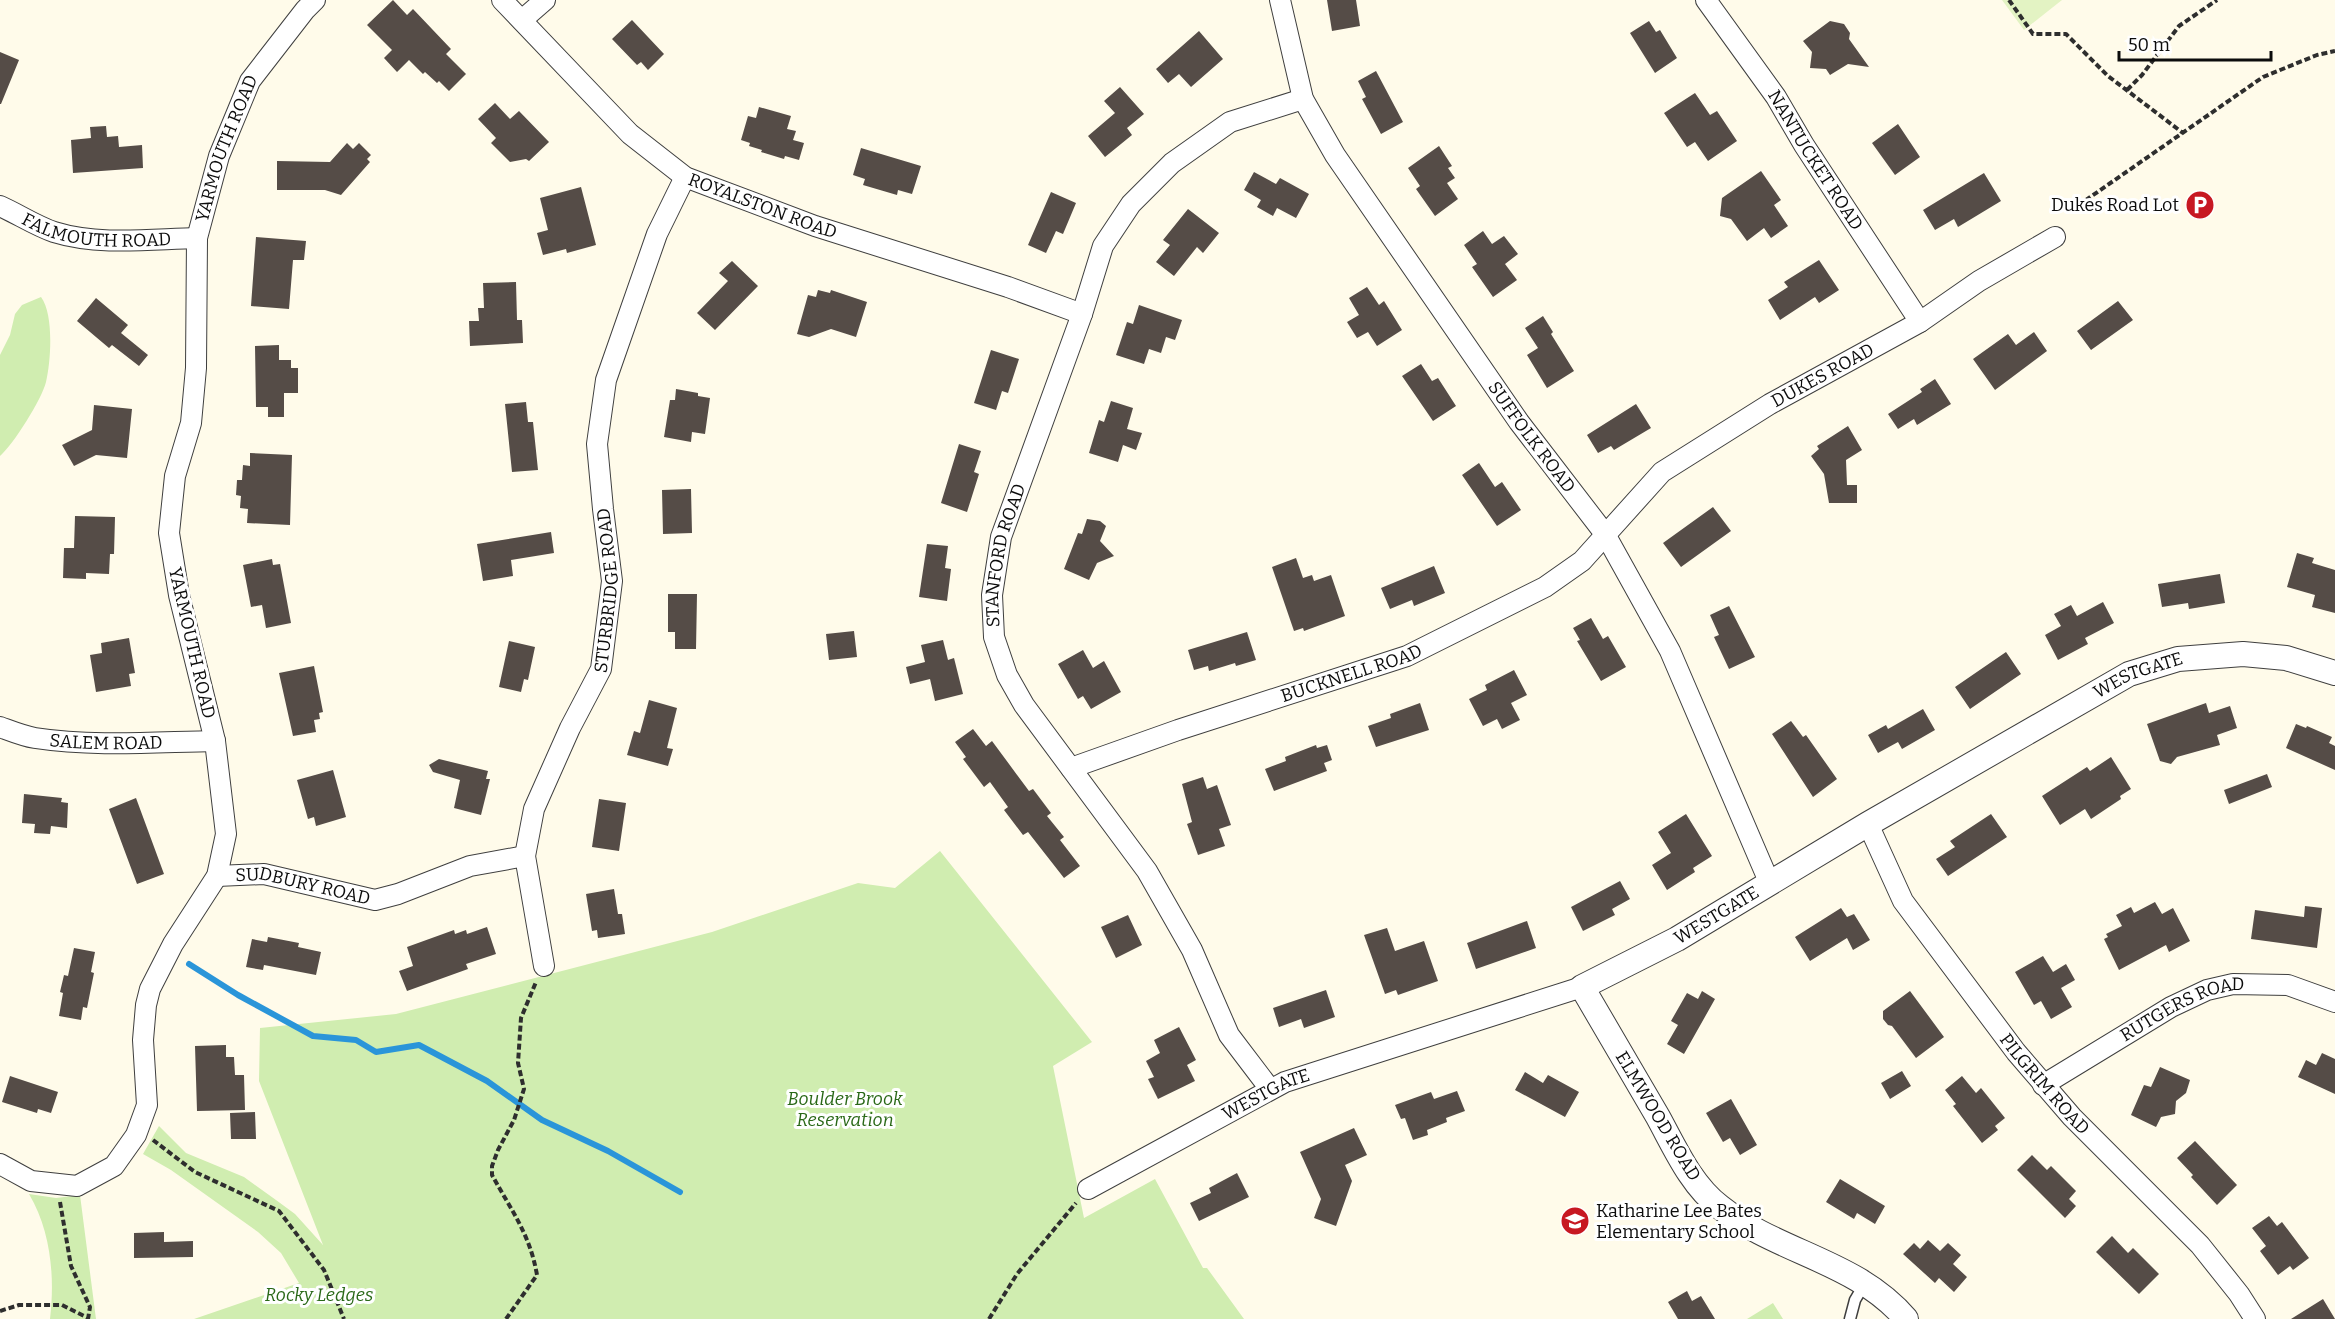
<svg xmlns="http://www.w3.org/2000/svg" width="2335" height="1319" font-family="Bitter,serif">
	<rect width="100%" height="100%" fill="#fffbea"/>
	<path fill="#d0edb0" d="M41,297C54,314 51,361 46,382C42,399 13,445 0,456V355L10,335L15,314L22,305Z
		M940,851L1092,1042L1053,1066L1084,1218L1155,1179L1203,1268H1207L1244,1319H194L299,1283L281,1253L258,1232L171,1170L143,1154L159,1126L186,1153L244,1177L276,1200L295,1214L323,1245L259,1081L260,1028L396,1014L712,932L858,883L895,888Z
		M29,1194L56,1198L80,1195L96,1319H50C55,1277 51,1231 29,1194Z
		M1773,1303L1783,1319H1747Z"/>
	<path fill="#e3f3c3" d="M2002,0H2062L2024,30Z"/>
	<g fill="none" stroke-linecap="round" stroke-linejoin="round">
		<path stroke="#2a95d9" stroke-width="6" d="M189,964L238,995L313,1036L356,1040L376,1052L419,1045L487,1081L542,1120L608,1151L680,1192"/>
	</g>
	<path fill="#554c47" d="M393,0L407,15L413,9L451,49L446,54L466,74L449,91L439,81L437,83L425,72L423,74L409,60L397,72L384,58L392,50L367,25Z
		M1327,0H1356L1360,26L1332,31Z
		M632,20L664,54L648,70L641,62L637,65L612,39Z
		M1649,21L1656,32L1660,30L1677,58L1655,73L1630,33Z
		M1830,21L1844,24L1850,33L1849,39L1869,67L1848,64L1830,75L1826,69L1810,68L1812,52L1803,41Z
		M1199,31L1223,59L1191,87L1179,74L1168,83L1156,69Z
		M0,52L19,60L1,104H0Z
		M1376,71L1403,122L1381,134L1362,99L1366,97L1358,81Z
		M1120,87L1144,114L1127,128L1132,135L1105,157L1088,136L1115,113L1104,101Z
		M1695,93L1710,115L1717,111L1737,141L1708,161L1695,142L1687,147L1664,113Z
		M495,103L510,119L519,111L549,142L529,161L526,159L510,162L491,143L496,138L478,119Z
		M759,107L791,116L787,129L796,131L793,140L804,143L799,160L785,156L784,159L761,152L762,150L749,146L750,143L741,140L748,116L756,118Z
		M1898,124L1920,157L1895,175L1872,143Z
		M106,126L107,137L118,136L119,147L142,145L143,168L73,173L71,140L91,138L90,127Z
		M347,143L353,149L359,143L371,155L367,159L370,162L341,195L325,190H277V161L330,162Z
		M1439,146L1452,166L1448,168L1455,178L1447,183L1458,199L1435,216L1416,189L1420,186L1408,168Z
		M861,148L921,166L912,194L898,190L897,195L863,185L865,179L853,175Z
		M1761,171L1781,200L1774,205L1788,226L1771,238L1764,228L1747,241L1731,219L1720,216L1722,198Z
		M1254,172L1276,184L1280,178L1309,194L1296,218L1277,208L1273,216L1257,207L1261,200L1244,190Z
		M1984,173L2001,201L1958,227L1954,219L1935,230L1923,210Z
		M581,187L596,245L567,253L566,249L543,255L537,233L548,230L540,198Z
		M1051,192L1076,203L1063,234L1056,231L1046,253L1028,245Z
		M1188,209L1219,233L1203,253L1197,247L1174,276L1156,262L1170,245L1163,240Z
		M1483,231L1492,244L1504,236L1518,254L1505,264L1517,280L1493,297L1472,267L1477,264L1464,245Z
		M256,237L306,241L304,260H293L289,309L251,306Z
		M1819,260L1839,290L1819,303L1815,297L1780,320L1768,300L1788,287L1784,282Z
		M732,261L758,286L715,330L697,313L728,281L719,273Z
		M516,282L517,320H522L523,343L470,346L469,321H479L478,308H484L483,283Z
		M1367,287L1379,305L1384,301L1402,330L1377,346L1368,332L1357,338L1347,322L1359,315L1349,298Z
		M818,290L830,293L831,290L867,302L856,337L831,329L809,337L797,334L808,295L816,297Z
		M96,298L128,325L121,333L148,355L139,366L112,345L109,348L77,321Z
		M2118,301L2133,320L2091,350L2077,331Z
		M1139,305L1182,320L1175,340L1166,337L1161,353L1149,349L1144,364L1116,355L1127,322L1133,324Z
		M1543,316L1553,332L1551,334L1574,371L1547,388L1527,355L1538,348L1525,328Z
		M2034,332L2047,351L1995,390L1973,359L2008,334L2016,345Z
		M279,345V360H291V368H298V393H284V417H268V407H256L255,346Z
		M991,350L1019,359L1008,393L1002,391L996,410L974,403Z
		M1421,364L1432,381L1438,378L1456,406L1433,421L1402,376Z
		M1935,379L1951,404L1917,425L1914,419L1898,429L1888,414L1922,392L1920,389Z
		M676,389L698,393V396L710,398L705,434L692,432L691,442L664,437L670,400H675Z
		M1111,401L1133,408L1127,429L1142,433L1136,450L1123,445L1118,462L1089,453L1099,420L1104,422Z
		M526,402L528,422H533L538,470L512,472L505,404Z
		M1636,404L1651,428L1614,450L1611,446L1598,453L1587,435Z
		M94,405L132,409L127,458L96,455L74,466L62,445L92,430Z
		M1848,426L1862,450L1846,460L1847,485H1857V503H1829L1824,474L1811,456L1819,449L1817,446Z
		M959,444L981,451L974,472L979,474L967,512L941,503Z
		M250,453L292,455L290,525L247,523L248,509L240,508L241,496L236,495L237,480H242L243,465L250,466Z
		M1479,463L1495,487L1502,482L1521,510L1497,526L1462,475Z
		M691,489L692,533L663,534L662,490Z
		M1713,507L1731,531L1681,567L1663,543Z
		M75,516L115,517L114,554H110L109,574L86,573V579L63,578L64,548H74Z
		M1087,519L1100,521L1106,526L1100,541L1114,556L1097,563L1089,580L1064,569L1078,533L1082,534Z
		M551,532L554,553L511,560L513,576L483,581L477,544Z
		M927,544L948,546L945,568L951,569L947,601L919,597Z
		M2297,553L2314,558L2312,563L2335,570V613L2312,607L2315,595L2287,587Z
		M1296,558L1303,578L1312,575L1314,581L1331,575L1345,616L1304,631L1303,628L1294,631L1272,567Z
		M272,559L273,565L280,564L291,623L266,628L262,605L251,607L243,565Z
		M1434,566L1445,593L1414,606L1412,600L1390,609L1381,588Z
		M2220,574L2225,603L2189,609L2188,603L2162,607L2158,584Z
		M668,594H697L696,649H675V632H668Z
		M2103,602L2114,623L2085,638L2088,644L2058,660L2045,635L2061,626L2054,614L2071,605L2077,616Z
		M1729,606L1755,657L1729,669L1714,637L1719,635L1710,615Z
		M1591,618L1603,639L1608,636L1626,667L1601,681L1577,641L1580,640L1573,628Z
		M854,631L857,657L829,660L826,634Z
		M1247,632L1256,660L1236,666L1235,663L1209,671L1208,666L1194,670L1188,650Z
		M129,638L135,673L129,674L131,686L96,692L90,655L102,653L101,643Z
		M943,640L948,660L954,658L963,694L935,701L930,679L910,684L906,667L925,662L921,645Z
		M509,641L535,647L528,680L524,679L521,692L499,687Z
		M1083,650L1093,668L1104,661L1121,692L1091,709L1083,696L1078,699L1058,664Z
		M2006,652L2021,674L1970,709L1955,687Z
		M314,666L323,712L319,713L320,719L314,720L316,732L293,736L279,673Z
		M1514,670L1527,695L1511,703L1520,720L1502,729L1497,719L1483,726L1469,699L1487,690L1485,685Z
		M649,700L677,708L667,748L673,749L668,766L627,755L634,731L640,733Z
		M1420,703L1429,730L1376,747L1368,726L1391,718L1390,714Z
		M2206,703L2209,713L2230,706L2237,728L2217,735L2220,745L2177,757L2171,764L2160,761L2147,724Z
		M1923,709L1935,730L1902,749L1898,742L1878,753L1868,735L1886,725L1888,729Z
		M1791,721L1803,737L1806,735L1837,779L1813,797L1772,734Z
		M2296,724L2306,728L2307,726L2332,737L2329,743L2335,746V770L2286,748Z
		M973,729L986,746L992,741L1029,791L1033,789L1051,813L1047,816L1064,837L1060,840L1080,866L1064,878L1028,832L1023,835L1004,810L1008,807L990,782L984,787L963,759L966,757L955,742Z
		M1316,745L1317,748L1327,745L1332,760L1324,763L1327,771L1274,791L1265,769L1286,761L1285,757Z
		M2111,757L2131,789L2120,796L2121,799L2091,819L2085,809L2060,825L2042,796L2087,767L2090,771Z
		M439,759L488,771L486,779H490L481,815L454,808L460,780L433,772L429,765Z
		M333,770L346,817L316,826L314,817L308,819L297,780Z
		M2267,774L2272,787L2229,804L2224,790Z
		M1203,777L1207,789L1217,785L1231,825L1219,829L1225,846L1198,855L1187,824L1192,822L1182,784Z
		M24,794L62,798L61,802L68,803L67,828L51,826L50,834L34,833L35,824L22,823Z
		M136,798L164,874L137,884L109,809Z
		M599,799L626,803L619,851L592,847Z
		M1686,814L1712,856L1693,868L1695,872L1667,890L1652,865L1671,853L1658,832Z
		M1991,814L2007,837L1948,876L1936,859L1955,847L1950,841Z
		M1620,881L1630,899L1612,909L1615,915L1583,931L1571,907Z
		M614,889L618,914H622L625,934L598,938L597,930L592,931L586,894Z
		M2155,902L2162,914L2173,908L2190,941L2169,952L2166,945L2119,970L2104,939L2108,937L2106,934L2122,926L2116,915L2131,907L2134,913Z
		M2305,906L2322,908L2317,948L2251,939L2255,910L2304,917Z
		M1841,908L1847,917L1854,914L1870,940L1853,950L1847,938L1810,961L1795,937Z
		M1128,915L1142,945L1116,958L1101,927Z
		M1527,921L1536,948L1476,969L1467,943Z
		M487,927L496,954L466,964L468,969L407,991L399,971L413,966L407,947L454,930L455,934L466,930L467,934Z
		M1387,928L1395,951L1424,941L1438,981L1398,995L1396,990L1385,994L1364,935Z
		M268,937L299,943L298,947L321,952L316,975L264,965L263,970L246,967L252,939L267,942Z
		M74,948L95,952L91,972L94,973L87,1008L83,1007L81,1020L59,1016L63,993L60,992L64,975L68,976Z
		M2043,956L2053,972L2066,964L2075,980L2061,988L2072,1007L2051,1019L2041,1001L2034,1005L2015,972Z
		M1326,990L1335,1017L1304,1028L1301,1019L1279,1027L1273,1008Z
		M1702,991L1715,999L1684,1054L1667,1044L1678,1025L1671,1021L1687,993L1698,999Z
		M1910,991L1944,1037L1916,1058L1892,1026L1888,1025L1883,1019V1011Z
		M1179,1027L1196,1060L1187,1065L1195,1081L1158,1099L1148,1079L1154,1077L1146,1061L1160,1053L1154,1040Z
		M226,1045V1057H234L235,1075H244L245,1110L197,1111L195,1046Z
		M2322,1053L2335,1059V1094L2298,1077L2306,1060L2316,1065Z
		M2160,1067L2190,1080L2186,1093L2176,1101L2175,1114L2161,1117L2156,1127L2131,1115L2144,1085L2151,1087Z
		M1902,1071L1911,1086L1890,1099L1881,1083Z
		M1525,1072L1543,1083L1548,1075L1579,1092L1565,1117L1515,1090Z
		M10,1076L58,1092L51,1113L38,1109L37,1113L2,1102Z
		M1962,1076L1976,1093L1981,1088L2005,1118L1995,1126L1998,1130L1982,1143L1953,1106L1956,1104L1945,1090Z
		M1457,1091L1465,1111L1446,1118L1447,1122L1427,1130L1428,1135L1413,1140L1405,1118L1401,1119L1395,1105L1431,1092L1434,1099Z
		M1731,1099L1757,1145L1740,1155L1730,1138L1723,1142L1706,1113Z
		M255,1112L256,1139H231L230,1113Z
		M1354,1128L1367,1155L1345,1165L1352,1181L1336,1226L1314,1218L1321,1199L1300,1152Z
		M2195,1141L2237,1185L2217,1205L2191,1177L2193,1175L2177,1158Z
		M2032,1155L2047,1170L2051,1166L2076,1191L2069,1199L2076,1206L2065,1218L2017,1170Z
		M1237,1173L1249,1197L1199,1221L1190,1203L1211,1193L1209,1188Z
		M1840,1179L1885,1206L1875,1224L1857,1213L1854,1219L1826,1202Z
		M2269,1216L2277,1226L2282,1222L2309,1258L2293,1270L2290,1266L2278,1275L2260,1251L2266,1246L2252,1228Z
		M164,1232V1242L193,1241V1257L134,1258V1233Z
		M2112,1236L2128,1253L2133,1248L2159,1274L2139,1294L2096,1252Z
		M1928,1240L1940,1251L1948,1243L1961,1255L1953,1264L1967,1277L1954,1292L1939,1278L1935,1283L1903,1254L1914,1243L1920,1249Z
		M1687,1291L1692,1301L1701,1296L1715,1319H1678L1668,1302Z
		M2323,1299L2335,1319H2291Z"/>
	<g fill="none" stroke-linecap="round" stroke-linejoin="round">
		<g stroke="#3f3f3f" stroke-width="13">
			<path id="service" d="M1850,1319L1855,1300L1865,1283"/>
		</g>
		<g stroke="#3f3f3f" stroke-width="22">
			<g id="minor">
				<path id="s1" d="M502,0L630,134L685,177L815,226L1008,287L1082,314"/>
				<path id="s2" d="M1280,0L1303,99L1335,155L1519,422L1605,534L1670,651L1770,884"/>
				<path id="s3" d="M1706,0L1776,97L1804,145L1920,322"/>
				<path d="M522,20L545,0"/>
				<path id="s4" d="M0,206C18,214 36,226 54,232C99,246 151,239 197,238"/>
				<path id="s5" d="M0,727C11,731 23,736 35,738C94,747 155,742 215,741"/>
				<path id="s6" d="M1071,768L1178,730L1407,656L1545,587L1582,561L1662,472L1770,404L1920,322L1979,281L2055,237"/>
				<path id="s7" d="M1868,824L1903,901L2016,1052L2072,1117L2200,1245L2239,1294L2255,1319"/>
				<path id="s8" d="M217,876L264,874L375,900L398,894L470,866L525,856"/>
				<path id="s9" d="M544,966L525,856L534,809L570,728L601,669L612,581L603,509L597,444L606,380L657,234L685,177"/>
				<path id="s10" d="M2043,1085L2171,1007L2207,990L2233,984L2288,985L2335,1002"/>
				<path id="s11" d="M1270,1089L1229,1035L1192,950L1147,871L1024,705L1007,675L994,637L992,595L1001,537L1082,314L1103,246L1131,204L1172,163L1230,122L1303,99"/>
				<path id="s12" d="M0,1164L31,1181L77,1186L114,1166L136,1135L147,1105L143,1040L146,1005L150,989L173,944L217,876L226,834L215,741L179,595L169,533L175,476L191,423L196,368L197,238L219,156L250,81L305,10L315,0"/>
				<path id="s13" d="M1088,1189L1285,1082L1582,987"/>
			</g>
		</g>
		<g stroke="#3f3f3f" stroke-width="26">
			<g id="tertiary">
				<path id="s14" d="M1906,1319C1857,1261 1778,1253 1720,1207C1691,1185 1675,1148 1658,1117C1633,1074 1607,1030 1582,987L1677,939L1868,824L2129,674L2178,659L2243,654L2286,658L2335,673"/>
			</g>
		</g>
		<path stroke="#2e2e2e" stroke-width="4" stroke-dasharray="6 3" stroke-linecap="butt" d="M2009,0L2033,34H2066L2108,76L2183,133
			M2127,90L2142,75L2179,26L2217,0
			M2101,211L2086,200L2263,77L2317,55L2335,51
			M153,1140L195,1172L279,1211L324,1270L344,1319
			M60,1202L71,1266L90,1307L88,1319
			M0,1311L19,1305H62L88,1318
			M506,1319L537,1275C530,1234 511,1210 492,1175V1166L498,1150L514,1120L524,1089L518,1063L521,1018L536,982
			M989,1319L1017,1274L1076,1203"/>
		<use href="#service" stroke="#fff" stroke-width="10"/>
		<use href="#minor" stroke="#fff" stroke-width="20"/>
		<use href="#tertiary" stroke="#fff" stroke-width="24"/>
	</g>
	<defs>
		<g id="parking-disc" transform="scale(1.5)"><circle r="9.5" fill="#c71822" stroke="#fff"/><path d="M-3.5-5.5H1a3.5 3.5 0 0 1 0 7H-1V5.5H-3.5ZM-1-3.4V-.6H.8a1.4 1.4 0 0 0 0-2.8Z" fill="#fff"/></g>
		<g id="school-disc" transform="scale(1.5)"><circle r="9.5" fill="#c71822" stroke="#fff"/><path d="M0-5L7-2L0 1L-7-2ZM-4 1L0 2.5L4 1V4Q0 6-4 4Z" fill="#fff"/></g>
	</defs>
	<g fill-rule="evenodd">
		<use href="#parking-disc" x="2200" y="205"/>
		<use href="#school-disc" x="1575" y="1221"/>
	</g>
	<g text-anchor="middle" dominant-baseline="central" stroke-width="6" stroke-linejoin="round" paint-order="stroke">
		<g font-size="18" fill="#0c0c0c" stroke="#fff">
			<text stroke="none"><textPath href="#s12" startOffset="1184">YARMOUTH ROAD</textPath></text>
			<text stroke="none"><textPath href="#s3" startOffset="194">NANTUCKET ROAD</textPath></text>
			<text stroke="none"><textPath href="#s1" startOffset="338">ROYALSTON ROAD</textPath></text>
			<text stroke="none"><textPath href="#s4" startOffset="102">FALMOUTH ROAD</textPath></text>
			<text stroke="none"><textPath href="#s6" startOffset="861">DUKES ROAD</textPath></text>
			<text stroke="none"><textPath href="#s2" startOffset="510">SUFFOLK ROAD</textPath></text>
			<text stroke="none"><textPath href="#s11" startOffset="616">STANFORD ROAD</textPath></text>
			<text stroke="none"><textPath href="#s9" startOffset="394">STURBRIDGE ROAD</textPath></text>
			<text transform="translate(192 643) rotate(77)">YARMOUTH ROAD</text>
			<text stroke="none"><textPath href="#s6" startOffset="296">BUCKNELL ROAD</textPath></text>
			<text stroke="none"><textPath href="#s14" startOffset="1118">WESTGATE</textPath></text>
			<text stroke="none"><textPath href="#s5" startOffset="108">SALEM ROAD</textPath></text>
			<text stroke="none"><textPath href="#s8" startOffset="87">SUDBURY ROAD</textPath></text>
			<text stroke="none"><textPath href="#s14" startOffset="632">WESTGATE</textPath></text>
			<text stroke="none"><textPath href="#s10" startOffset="160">RUTGERS ROAD</textPath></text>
			<text stroke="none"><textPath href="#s7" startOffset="316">PILGRIM ROAD</textPath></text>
			<text stroke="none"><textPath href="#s13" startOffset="202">WESTGATE</textPath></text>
			<text transform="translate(1658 1116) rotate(59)">ELMWOOD ROAD</text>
		</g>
		<g font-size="18" fill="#0c0c0c" stroke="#fff" text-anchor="end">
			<text x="2179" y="205">Dukes Road Lot</text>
			<text x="1596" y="1211" text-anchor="start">Katharine Lee Bates<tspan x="1596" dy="21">Elementary School</tspan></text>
		</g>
		<g font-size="18" font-style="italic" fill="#296817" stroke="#fff">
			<text x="845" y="1099">Boulder Brook<tspan x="845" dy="21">Reservation</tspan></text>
			<text x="319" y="1295">Rocky Ledges</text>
		</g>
	</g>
	<path d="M2119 51v9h152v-9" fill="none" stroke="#0c0c0c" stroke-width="3"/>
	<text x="2128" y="51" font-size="18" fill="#0c0c0c" stroke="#ffffff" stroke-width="4.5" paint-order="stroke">50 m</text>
</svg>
